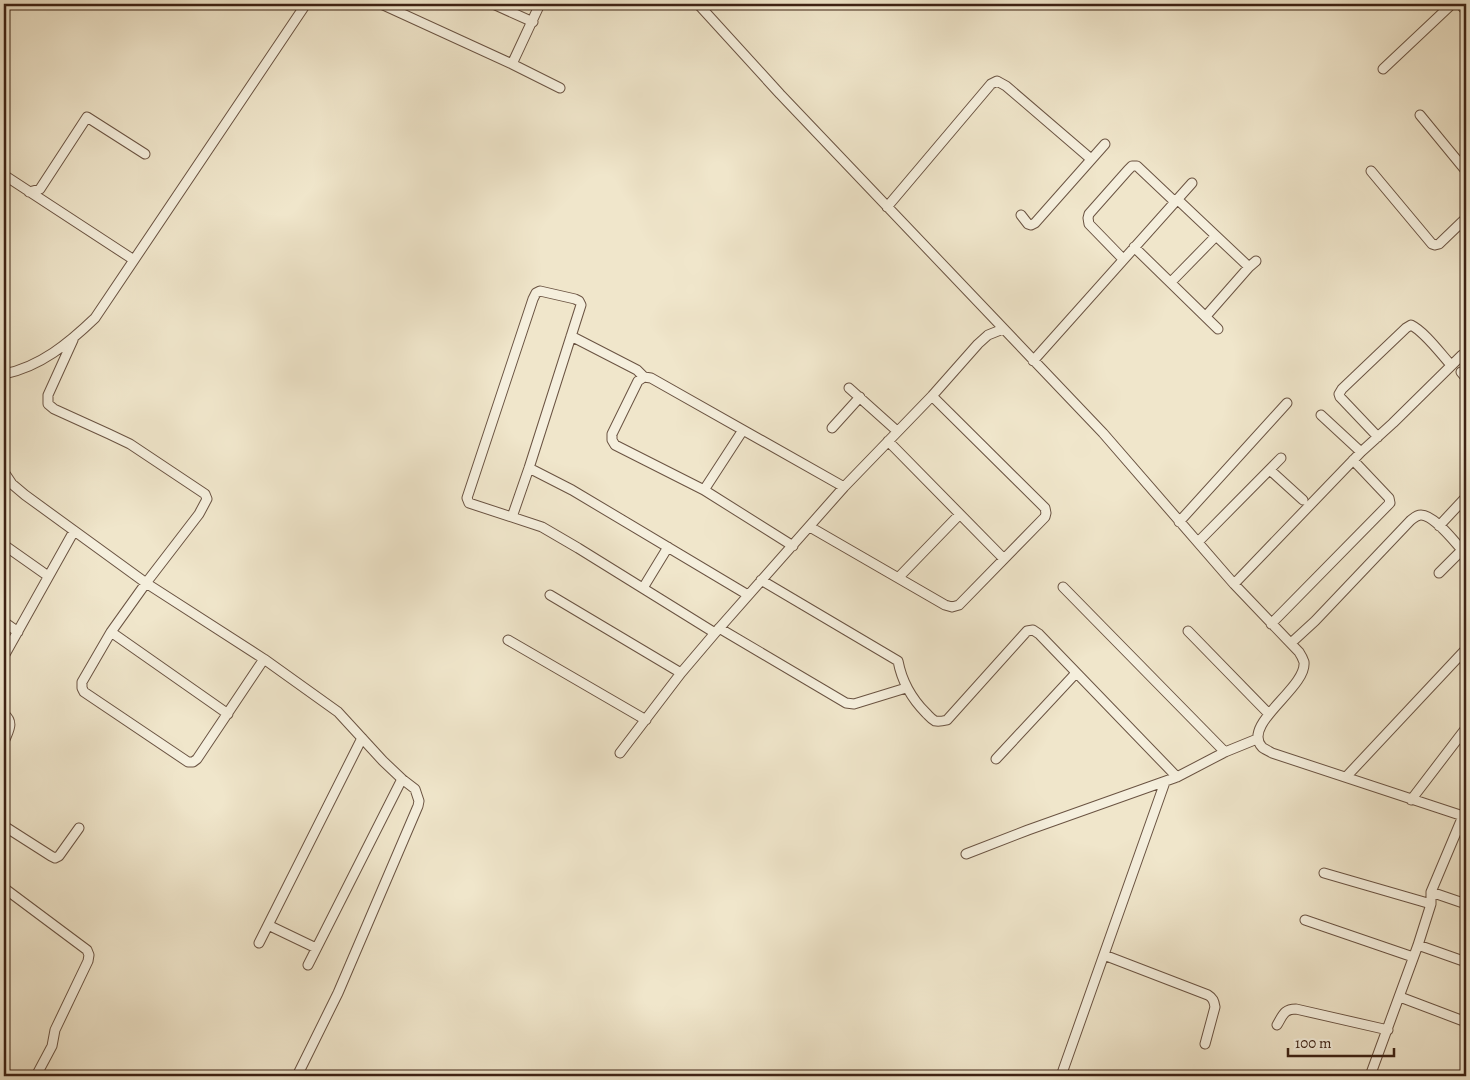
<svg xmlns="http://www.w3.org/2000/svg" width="1470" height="1080" font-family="Alegreya,serif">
	<rect width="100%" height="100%" fill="#f0e6cb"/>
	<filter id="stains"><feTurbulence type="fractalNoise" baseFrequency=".004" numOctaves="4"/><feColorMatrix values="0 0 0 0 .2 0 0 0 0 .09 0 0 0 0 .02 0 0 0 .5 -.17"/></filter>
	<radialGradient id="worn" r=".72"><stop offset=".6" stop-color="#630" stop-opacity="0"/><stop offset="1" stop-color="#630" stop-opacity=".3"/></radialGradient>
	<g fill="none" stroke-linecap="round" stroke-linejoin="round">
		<g stroke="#6a5342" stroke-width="11">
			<path id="minor" d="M381,4L512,64L560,88
				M493,4L533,22
				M698,4L780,94L1103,433L1234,584L1299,652C1301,655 1303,659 1304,662C1307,688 1241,724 1262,747C1264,749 1269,751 1272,753L1466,817
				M1460,4L1466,11
				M512,64L540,4
				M1383,69L1452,4
				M1420,115L1466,171
				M1371,171L1432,244L1435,245L1439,244L1466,218
				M4,175L134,260
				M29,192L40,189L87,117L145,154
				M1177,199L1249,267L1256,261
				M887,207L991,84L997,81L1006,86L1091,159
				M1021,215L1028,224L1031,225L1035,223L1105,144
				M1134,247L1218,329
				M1123,259L1089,224L1088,218L1089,214L1128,170L1132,166H1137L1174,201
				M1171,282L1216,236
				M1206,316L1249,267
				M571,336L637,370L644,377
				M73,340L48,395V404L54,409L109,434L130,444L205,494L207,499L199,514L146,583L111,632L82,682V688L84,692L188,762H193L197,759L264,659
				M1033,361L1192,183
				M1461,372L1466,378
				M4,374C40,367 69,343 95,318L306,4
				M849,388L897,431
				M1321,415L1361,452
				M832,428L860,397
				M1378,437L1340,397L1339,394L1342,389L1406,328L1411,325C1425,332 1440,353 1451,365
				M888,441L1004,559
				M529,468L572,490L748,595
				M1270,470L1303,500
				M4,472L12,484L25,495L146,583L264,659L338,712L383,761L402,779L415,789L419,801L418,806L338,993L297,1076
				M704,490L743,430
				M512,517L529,468L581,305L579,301L575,299L540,291L536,293L533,299L467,498L469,503L542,527L578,548L715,633
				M1179,522L1287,403
				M1439,526L1466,497
				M810,527L945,605L952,607L959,605L1045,517L1046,513L1045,508L932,396
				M1198,542L1281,458
				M4,545L48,576
				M793,546L704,490L615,445L612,440V434L638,381L644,377L651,378L844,487
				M899,577L959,515
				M761,580L898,661C902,682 911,698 926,713C929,716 931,719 935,721C939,722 943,721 947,720L1027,631L1033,630L1039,634L1177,777
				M1234,584L1361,452L1393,423L1462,355
				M1063,587L1225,752
				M643,588L668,547
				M550,595L681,673
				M4,622L18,632
				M1271,624L1390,503L1389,498L1353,460
				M719,628L846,703L854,704L906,688
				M1188,631L1269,714
				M111,632L228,714
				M508,640L646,720
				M1291,643L1315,621L1410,521C1414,518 1416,515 1421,515C1434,515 1453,540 1462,550L1439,573
				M4,656L74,531
				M4,714C15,723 8,731 4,742
				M620,753L681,673L715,633L844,487L932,396L978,344L988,335L1003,329
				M996,759L1076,673
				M1346,777L1466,649
				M1411,800L1466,728
				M4,826L51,856L55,858L59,856L79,828
				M966,854L1028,830L1177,777L1225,752L1257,739
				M1324,873L1431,904
				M4,888L87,950L89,955L88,961L55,1030L52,1046L36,1076
				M1431,892L1466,904
				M1305,920L1413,957
				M268,925L316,948
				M259,943L362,738
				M1418,945L1466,962
				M1104,955L1208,995C1213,998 1214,1001 1215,1007L1205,1044
				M308,965L402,779
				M1400,997L1466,1022
				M1277,1025C1283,1015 1284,1009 1296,1009L1388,1030
				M1061,1076L1165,782
				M1370,1076L1418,945L1431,904V892L1463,816"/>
		</g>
		<use href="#minor" stroke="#f5efdd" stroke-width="9"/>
	</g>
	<rect width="1470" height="1080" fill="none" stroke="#f0e6cb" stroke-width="20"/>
	<rect x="5" y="5" width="1460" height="1070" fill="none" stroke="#3d2214" stroke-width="2.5"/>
	<rect x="10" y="10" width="1450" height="1060" fill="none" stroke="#3d2214"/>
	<path d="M1288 1048v8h106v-8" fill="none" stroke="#3d2214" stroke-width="2.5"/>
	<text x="1295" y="1048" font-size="15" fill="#3d2214" stroke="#f5efdd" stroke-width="4" paint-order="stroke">100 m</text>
	<rect width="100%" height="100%" filter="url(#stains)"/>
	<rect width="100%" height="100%" fill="url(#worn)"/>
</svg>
